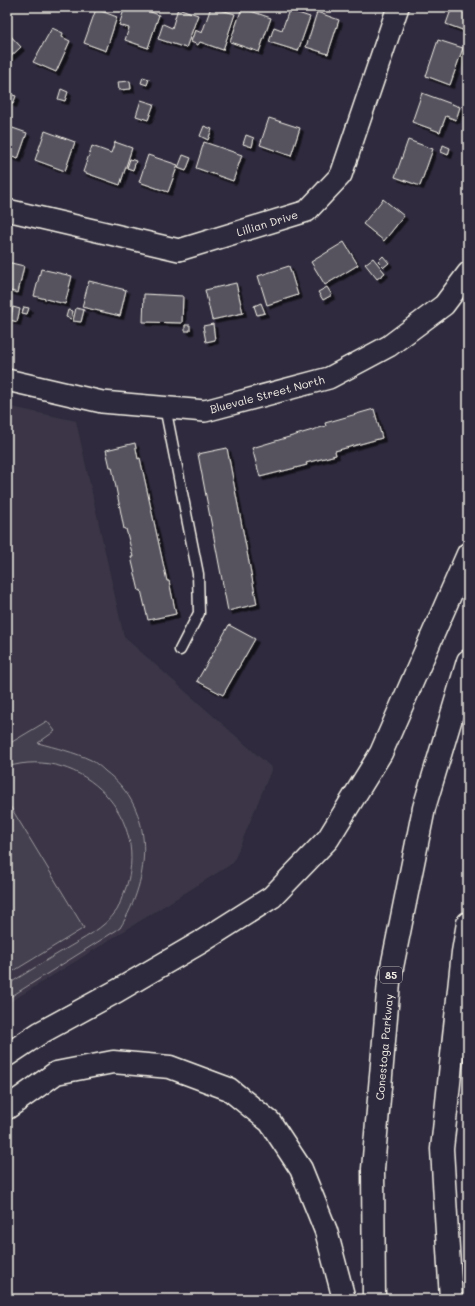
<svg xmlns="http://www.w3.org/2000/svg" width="475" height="1306" font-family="Mali,sans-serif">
	<defs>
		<filter id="shadow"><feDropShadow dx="3.5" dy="3.5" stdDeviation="0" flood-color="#0009"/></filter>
	</defs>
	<rect width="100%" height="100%" fill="#2f2a3d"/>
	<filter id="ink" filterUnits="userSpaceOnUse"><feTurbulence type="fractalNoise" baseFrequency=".025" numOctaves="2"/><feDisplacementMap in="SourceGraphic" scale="8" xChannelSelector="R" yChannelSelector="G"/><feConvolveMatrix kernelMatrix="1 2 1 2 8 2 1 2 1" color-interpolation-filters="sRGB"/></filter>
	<g filter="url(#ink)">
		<path fill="#3b3647" d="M7,406L76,421L124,637L272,768L233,863L7,1004Z"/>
		<path fill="#454050" stroke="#9c989c" d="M47,721L55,731L38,743C56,748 74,752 91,760C96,763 101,767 105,771C157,810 151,878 120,928L7,999V985C26,973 45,961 64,950C82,939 104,929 117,910C120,905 121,898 124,893C154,819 82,744 7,767V745Z
			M7,801L84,928L7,975Z"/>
		<path fill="#56525f" stroke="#f4f1e8" filter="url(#shadow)" d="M125,7H137L159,15L148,48L125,40L129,28L119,25Z
			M211,7L235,14L223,50L200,42L198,45L191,42L195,30L202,33Z
			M452,7H468V32L446,24Z
			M178,8L198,15L186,48L158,39L163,24L172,28Z
			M242,8L271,18L259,52L230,42Z
			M96,9L117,17L106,51L84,43Z
			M289,10L310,17L298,51L269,42L274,27L282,30Z
			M317,12L339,20L328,54L306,47Z
			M52,28L63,33L62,37L70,41L56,72L33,62Z
			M7,32L21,47L7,60Z
			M438,40L463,48L450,85L426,76Z
			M143,77L149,79L147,85L141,83Z
			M130,81L131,89L119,90L118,82Z
			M61,89L68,92L65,101L58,99Z
			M7,93L16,96L13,104L7,101Z
			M422,93L460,107L456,120L446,116L440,132L412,122Z
			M141,100L154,104L148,120L136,116Z
			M269,118L300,128L291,156L260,145Z
			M7,126L27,133L18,159L7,155Z
			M204,126L212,129L208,140L200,136Z
			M45,131L75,142L65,171L35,160Z
			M246,135L254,138L252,147L243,144Z
			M408,140L433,149L420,186L395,177Z
			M115,142L132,148L120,185L83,172L92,146L111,153Z
			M204,142L242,155L233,181L196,168Z
			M443,145L450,148L448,155L441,152Z
			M148,155L178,165L168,192L139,182Z
			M183,155L191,158L186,171L178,168Z
			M130,159L136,161L133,170L127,168Z
			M383,199L404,216L384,241L363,224Z
			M344,242L358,265L325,285L311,262Z
			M383,256L389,263L384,267L378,261Z
			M373,258L385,273L377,279L365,264Z
			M7,262L24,266L18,293L7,290Z
			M289,266L298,295L267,305L258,276Z
			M41,269L72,276L65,304L34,296Z
			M89,281L126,290L120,316L82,307Z
			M236,283L243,313L212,320L205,290Z
			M327,287L332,295L323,300L318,292Z
			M144,294L183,296L182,323L143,322Z
			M261,303L265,313L257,315L254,306Z
			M13,307L20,309L17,322L10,320Z
			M24,307L29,308L27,314L22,313Z
			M76,308L84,310L81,322L73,321Z
			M68,310L73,311L71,319L66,317Z
			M213,324L215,340L206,342L203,326Z
			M185,325H190V331H185Z
			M374,409L382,438L335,451L336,455L306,463L307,465L260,477L252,448L326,426L325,423Z
			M135,443L138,459L140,458L167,581H169L176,614L148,620L141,590L139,591L131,557H133L126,529H124L112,467H110L106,450Z
			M227,448L257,604L228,611L198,454Z
			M229,625L255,639L223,695L197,681Z"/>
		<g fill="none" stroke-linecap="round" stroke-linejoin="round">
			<g stroke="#f4f1e8" stroke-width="13">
				<path id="service" d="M165,407L198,574L199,613L180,650"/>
			</g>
			<g stroke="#f4f1e8" stroke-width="24">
				<path id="minor" d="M7,210L179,250L307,211L341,175L398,7
					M7,380L102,402L205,411L329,378L389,346L444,305L468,273"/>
			</g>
			<g stroke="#f4f1e8" stroke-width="25">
				<path id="motorway" d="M7,1055L40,1033L117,991L201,942L272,897L328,839L381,753L468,554
					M7,1108L56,1073L113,1062L170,1067L229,1089L270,1122L301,1169L326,1231L344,1299
					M374,1299L373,1169L389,982L424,808L468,661
					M451,1299L442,1149L463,952L468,923"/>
			</g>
			<use href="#service" stroke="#2f2a3d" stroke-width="10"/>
			<use href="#minor" stroke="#2f2a3d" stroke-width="21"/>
			<use href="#motorway" stroke="#2f2a3d" stroke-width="22"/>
		</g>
	</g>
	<g text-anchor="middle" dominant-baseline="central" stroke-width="3" stroke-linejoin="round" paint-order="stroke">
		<rect fill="#2f2a3d" stroke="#b9b5b5" stroke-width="1" x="380" y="967" width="22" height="16" rx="3"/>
		<g font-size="10" font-weight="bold" fill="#f4f1e8">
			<text x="391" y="975">85</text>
		</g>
		<g font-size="11" fill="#f4f1e8" stroke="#2f2a3d">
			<text transform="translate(267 223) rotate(-17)">Lillian Drive</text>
			<text transform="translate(267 394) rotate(-15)">Bluevale Street North</text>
			<text transform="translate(384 1047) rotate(-85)">Conestoga Parkway</text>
		</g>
	</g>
	<rect width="475" height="1306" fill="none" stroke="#2f2a3d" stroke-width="24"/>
	<rect x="12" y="12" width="451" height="1282" fill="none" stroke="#f4f1e8" stroke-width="1.5" filter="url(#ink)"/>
</svg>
